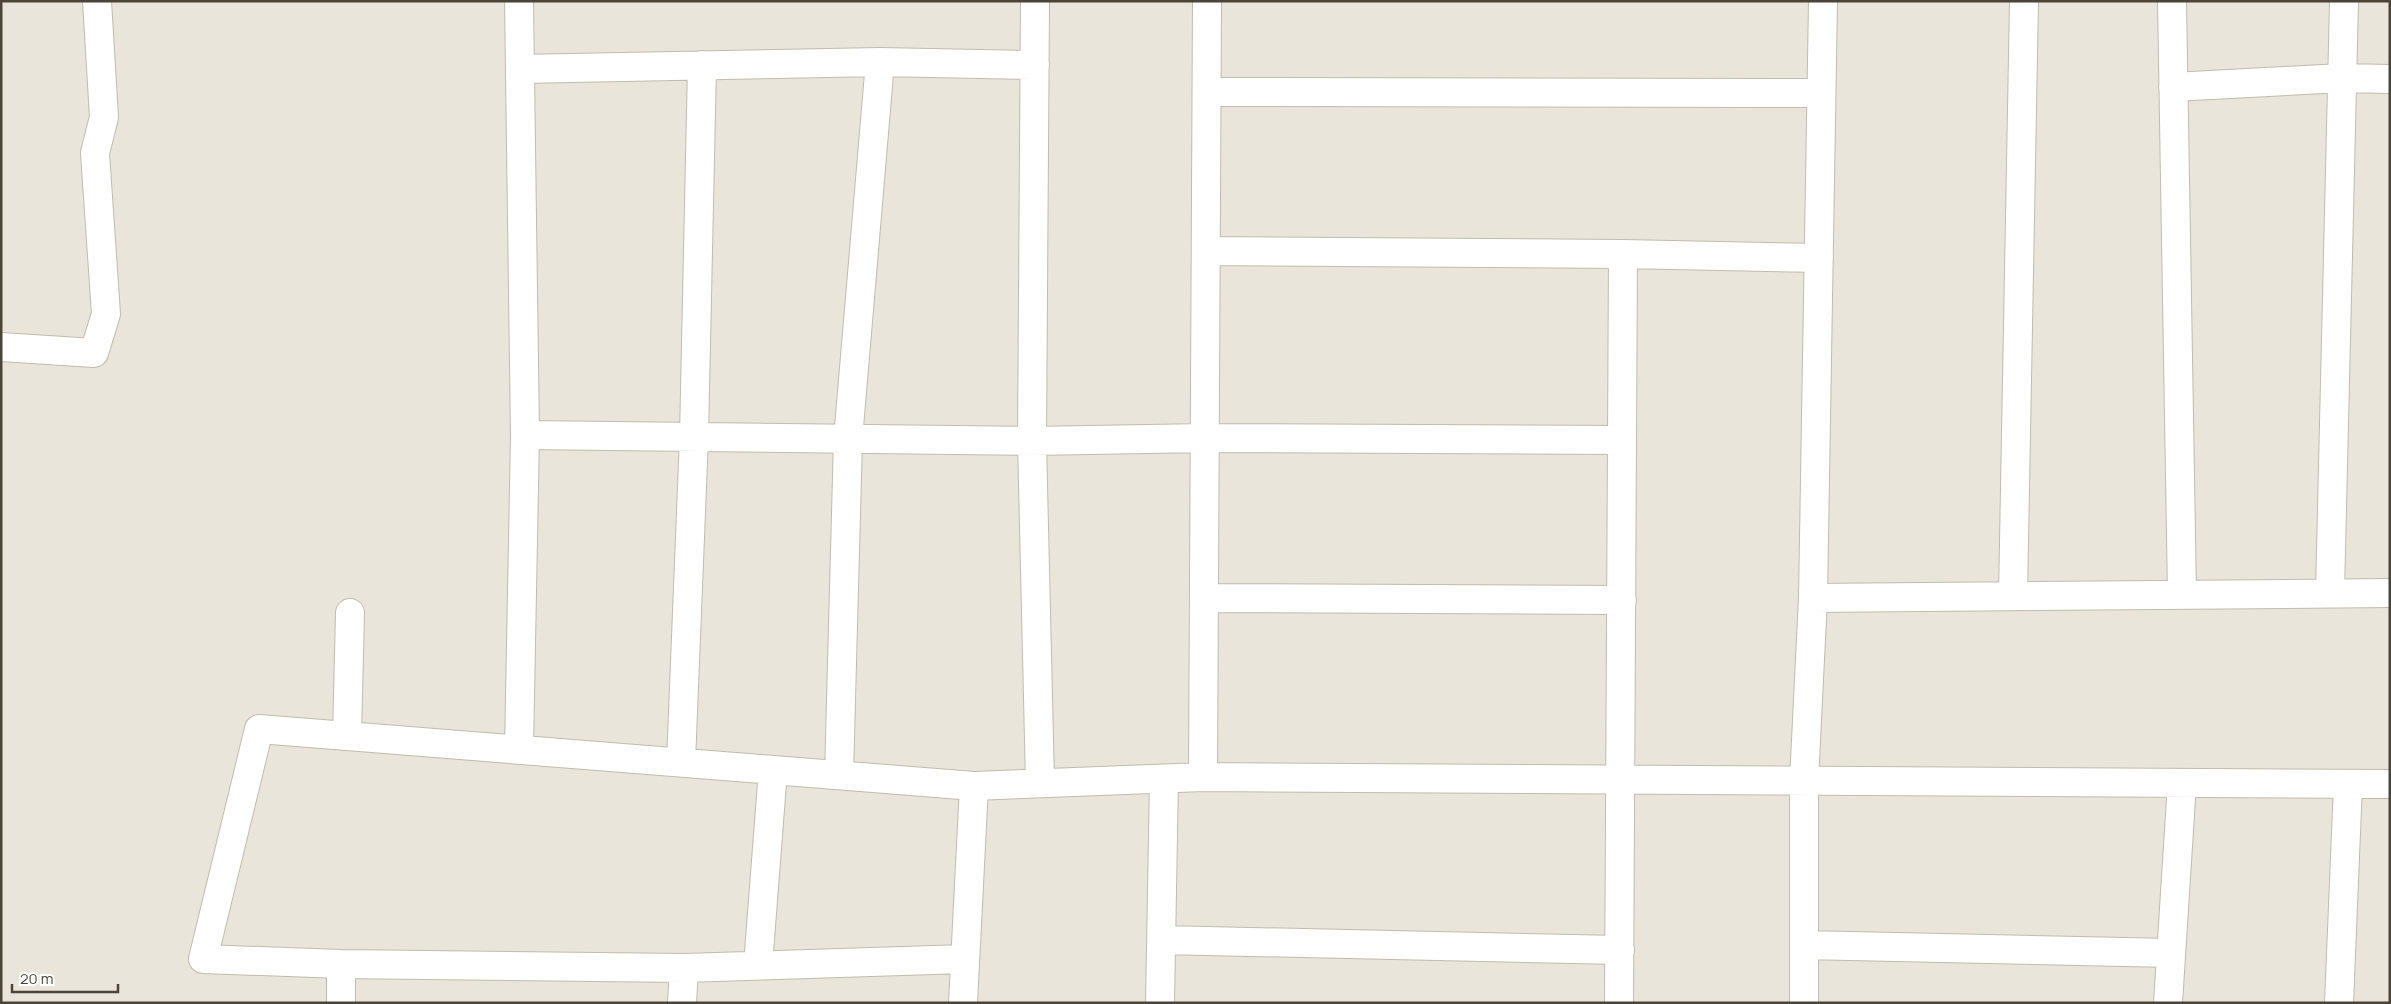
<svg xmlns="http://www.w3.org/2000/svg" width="2391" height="1004" font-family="Manrope,sans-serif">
	<rect width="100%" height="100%" fill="#f6f3ec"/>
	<path fill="#eae5da" d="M1,1H2390V1003H1Z"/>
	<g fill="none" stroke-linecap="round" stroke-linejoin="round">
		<g stroke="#c2bbae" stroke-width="30">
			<path id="minor" d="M519,1L525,435L1032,441L1035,1
				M1207,1L1203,777L2390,784
				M2172,1L2182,595
				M520,69L880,62
				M2173,87L2342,78L2390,79
				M1207,92L1821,93
				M1206,251L1623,254L1619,1003
				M1623,254L1819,258
				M1,347L94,353L106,314L95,153L104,117L97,1
				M2330,593L2344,1
				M2013,596L2024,1
				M1204,598L1622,600
				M1813,598L1823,1
				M347,736L350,613
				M519,750L525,435
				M681,762L694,437L702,65
				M839,775L848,439L880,62L1035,65
				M1040,783L1032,441L1205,438L1622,440
				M1163,940L1620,950
				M1804,945L2171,953
				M341,964V1003
				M758,965L773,770
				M684,968L341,964L203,959L259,729L974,786
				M682,1003L684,968L965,959
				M963,1003L974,786L1203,777
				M1160,1003L1164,779
				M1804,1003V781L1813,598L2390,593
				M2168,1003L2182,783
				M2339,1003L2348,784"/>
		</g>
		<use href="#minor" stroke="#fff" stroke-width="28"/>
	</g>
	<rect width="2391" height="1004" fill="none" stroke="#4b4439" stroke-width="5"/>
	<path d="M12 984v8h106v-8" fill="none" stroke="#4b4439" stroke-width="2.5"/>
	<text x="20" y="984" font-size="15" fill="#4b4439" stroke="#ffffff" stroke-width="4" paint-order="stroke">20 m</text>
</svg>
